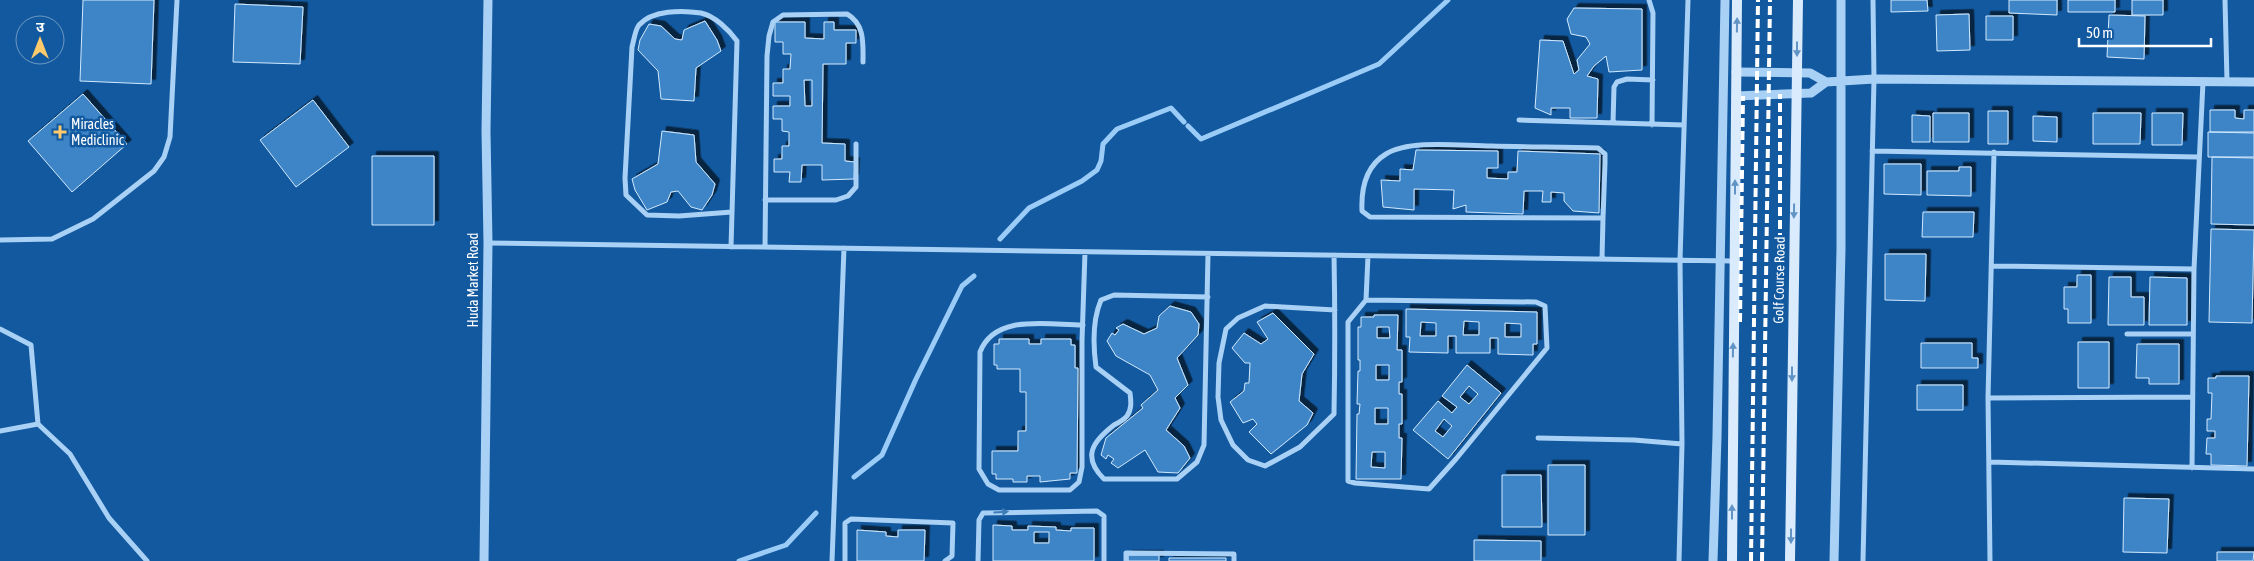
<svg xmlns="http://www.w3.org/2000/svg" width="2254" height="561" font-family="'Asap Condensed','Noto Sans Devanagari',sans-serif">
	<defs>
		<filter id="shadow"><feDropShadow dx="4.5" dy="-4.5" stdDeviation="0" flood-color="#0009"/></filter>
	</defs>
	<rect width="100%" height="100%" fill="#12599f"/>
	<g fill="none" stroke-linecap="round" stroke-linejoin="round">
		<path stroke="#9bccf8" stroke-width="5" d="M1188,126L1201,139L1379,64L1448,0
			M1000,239L1029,208L1082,181L1097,170L1101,161L1103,144L1117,129L1171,108L1184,122
			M854,477L882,455L916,379L962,286L974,276
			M739,561L786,545L816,513"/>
	</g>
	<path fill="#3e85c7" stroke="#d1e9fe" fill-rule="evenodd" filter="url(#shadow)" d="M83,0H154L151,84L80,81Z
		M1891,0H1927L1928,11L1891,12Z
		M2009,0H2057V15L2009,13Z
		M2068,0H2115V12H2068Z
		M2132,0H2163V15H2132Z
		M235,4L303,7L300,64L233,62Z
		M1574,8L1642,9V70L1609,72L1606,56L1594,66L1587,76L1598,79L1597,118H1570V108H1551V115L1535,108L1540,40L1563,41L1574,74L1579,70L1577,60L1590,44L1586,37L1571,34L1567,19Z
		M1969,14L1970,50L1937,51L1936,15Z
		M2109,15L2145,16L2144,59L2107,57Z
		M1986,16H2013V40H1986Z
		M705,21L717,40L721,51L696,68L694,101L661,99L658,71L638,50L640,40L649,24L661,26L675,39L682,40L684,30Z
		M775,22H805V38L824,39V22H834V30H856V43H846V64H823L822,143L845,144V161L855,162L854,179L822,180V165H802L801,182H789L790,172H774V159H782V146H789V132L782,131V119H773V106H790V96H773V83H783V69H790L791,54H783V42H775ZM804,80H812V106H805Z
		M83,94L127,144L72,192L28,141Z
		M313,100L349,147L296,187L260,140Z
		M2210,110H2235V118L2244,119V110H2254V132H2210Z
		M1988,111H2008V144H1988Z
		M1933,113H1969V142H1933Z
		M2093,113H2141L2140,144H2093Z
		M2152,113H2183L2182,145H2152Z
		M1912,115L1930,116V142H1912Z
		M2033,116L2057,117V142L2033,141Z
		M662,131L694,135L696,162L715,184L712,195L702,210L691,207L678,191L671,192L667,202L647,210L635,190L632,179L658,164Z
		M2208,132L2254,133V157H2208Z
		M1416,150L1498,151V168H1487V178L1508,179V172H1517L1518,151L1600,154L1599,213L1573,211L1564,201V193L1551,192V202H1542L1543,191H1524L1523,214L1466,212V205L1453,209L1454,190L1414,189V210L1383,207L1381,180L1400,181V169L1413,170Z
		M372,156H434V225H372Z
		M2212,157L2254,158V225L2211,224Z
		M1884,164H1921V195L1884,194Z
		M1959,167H1971V196L1927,195V171H1959Z
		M1923,212H1974L1973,237H1922Z
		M2211,229L2254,230L2252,323L2209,322Z
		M1885,254H1926L1925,301L1885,300Z
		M2077,275H2091V323H2068V309H2064V287H2077Z
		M2109,277H2131V297H2144V325H2108Z
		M2150,277L2187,278V325H2149Z
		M1170,306L1191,312L1199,324L1198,335L1177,358L1188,385L1175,398L1180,408L1166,430L1184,446L1190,458L1178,473L1158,472L1145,450L1118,468L1111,463L1114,459L1108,455L1106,459L1101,455L1106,438L1143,408L1141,405L1158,390L1150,375L1116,356L1107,341L1112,333L1115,335L1119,330L1116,328L1123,324L1144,334L1157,328L1159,316Z
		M1406,309L1537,312V344H1533V355L1498,354V338H1490V353H1456V336H1448V353L1409,352L1410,337H1406ZM1464,321L1479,322V335H1463ZM1421,322L1436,323V336H1420ZM1505,323L1521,324V337H1505Z
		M1273,313L1314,354L1302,374L1299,401L1313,413L1307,425L1271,454L1249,432L1257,424L1253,419L1243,423L1230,402L1244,391L1245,383H1249L1250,363H1245L1232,348L1244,333L1261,344L1268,339L1257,322Z
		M1374,315H1398L1397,350H1402V382H1399V394H1402V424H1399V438H1402L1401,479H1356L1357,414H1359L1360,404H1357L1358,371H1360V360H1358V327H1361V317H1374ZM1377,327H1389L1390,338H1377ZM1376,365H1389V380H1376ZM1375,408H1388V424H1375ZM1372,452H1385V468L1371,467Z
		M999,339H1029V344H1041V339H1071V345H1075V368H1078L1077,473H1070V479L1040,482V476H1027V482H1013V479H996V474H992V451H1018V431H1026V392H1020V369H997V365H994V344H999Z
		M2078,342H2109V388H2078Z
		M1921,343H1972V358H1978V368H1921Z
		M2137,344H2179V384H2149V378H2136Z
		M1467,365L1501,393L1448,459L1413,430L1438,401L1452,413L1457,407L1442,396ZM1469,386L1478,394L1469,404L1460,397ZM1444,419L1452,426L1443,437L1435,431Z
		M2216,376H2249L2247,466L2211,465V454H2206L2207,438H2215V431H2207V419H2211L2212,393H2208V378H2216Z
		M1917,385H1963V410H1917Z
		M1548,465H1585V535H1548Z
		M1502,475H1541L1542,527H1502Z
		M2124,498L2169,499L2167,553L2123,552Z
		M993,525L1012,526V530H1028V526L1056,527V530L1071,531V528H1094V561H993ZM1034,532H1049V543H1034Z
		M857,530L886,532V536L898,537V530H925L924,561H857Z
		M1474,540L1541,541V561H1474Z
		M2217,552H2254L2253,561H2217Z
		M1128,555H1159V561H1128Z
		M1169,558H1226V561H1169Z"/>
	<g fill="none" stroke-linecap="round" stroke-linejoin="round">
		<path stroke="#a9d0f5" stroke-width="5" d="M1649,0L1653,13L1652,125
			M2225,0L2227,81
			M1519,120L1684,125
			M1613,123L1614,87L1617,82L1627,79L1653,80
			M1872,151L2198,157
			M765,200H836L848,196L856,187V144
			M0,240L52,239L93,219L154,171L164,157L170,137L177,0
			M488,243L1734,261
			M731,247L737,41C729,30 715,16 701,13C682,10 652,10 639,25C635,30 634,40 632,47L625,178L626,195L647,215L679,216L732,212
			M765,247L767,56L769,36L773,22L783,15L847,14C865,24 863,44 863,62
			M1334,255C1335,308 1335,361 1334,414L1300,447L1265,466L1248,460L1233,445L1221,420L1218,397L1219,363L1226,329L1238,318L1265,306L1335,310
			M1602,259L1603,218L1370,217L1362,211C1361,189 1366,166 1386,154C1410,139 1462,146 1491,146C1526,147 1562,147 1598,148L1605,154V163L1603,218
			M1993,266L2194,269
			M1208,297L1114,295L1101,300C1092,321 1093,345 1096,367L1130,393C1131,401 1132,409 1127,416C1124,420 1118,423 1114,425C1092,442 1082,457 1104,479H1177L1197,462L1204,445L1208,254
			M1366,300L1536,302L1545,306L1547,348L1456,459L1429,489L1355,483L1348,481V322L1366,300L1368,256
			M1083,325C1049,325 995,313 980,352L979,469L988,484L999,490H1070L1079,482L1082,467V341L1085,252
			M0,329L31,345L38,424L0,431
			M2127,334H2192
			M1988,398L2191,397
			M38,424L70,454L109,518L147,561
			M1538,438L1634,440L1682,444
			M1990,462L2254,469
			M2192,468L2194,269L2203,82
			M832,561L844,248
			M845,561V523L851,519L953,523L952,556L945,561
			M978,561L979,520L983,513L1097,511L1104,516V561
			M1126,561V553L1234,554V561
			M1679,561L1682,444L1680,260L1688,0
			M1863,561L1874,79L1873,0
			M1990,561L1988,398L1994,152"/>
		<path stroke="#a9d0f5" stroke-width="9" d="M1736,72L1810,73L1826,82L1874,79L2254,82
			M1736,96L1811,93L1826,82
			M484,561L488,243L486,131L488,0
			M1713,561L1717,437L1725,0
			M1834,561L1841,249V0"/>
		<path stroke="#d9ebfd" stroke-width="10" d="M1732,561L1737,0
			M1790,561L1798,0"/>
		<path stroke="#fff" stroke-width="4" stroke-dasharray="9 4" stroke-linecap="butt" d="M1780,320V94
			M1740,322L1743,96
			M1751,561L1758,0
			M1762,561L1770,0"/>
	</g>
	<defs><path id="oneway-solid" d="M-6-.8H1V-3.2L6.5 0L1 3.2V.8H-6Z" transform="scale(1.25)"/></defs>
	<g fill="#6293c5">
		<use href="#oneway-solid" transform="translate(1737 25) rotate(-89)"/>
		<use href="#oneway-solid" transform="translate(1797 49) rotate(90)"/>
		<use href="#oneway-solid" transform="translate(1735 187) rotate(-90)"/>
		<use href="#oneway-solid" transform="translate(1794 211) rotate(91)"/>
		<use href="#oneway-solid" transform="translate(1733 350) rotate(-89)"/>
		<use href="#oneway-solid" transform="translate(1792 374) rotate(90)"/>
		<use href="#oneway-solid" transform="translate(1732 512) rotate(-90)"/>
		<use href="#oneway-solid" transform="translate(1791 536) rotate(90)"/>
	</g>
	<use fill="#3f7db9" href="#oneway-solid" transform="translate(1001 512) rotate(-3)"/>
	<path fill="#ffca6c" stroke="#12599f" stroke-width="2" d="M57.5 124.5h5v5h5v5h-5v5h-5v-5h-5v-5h5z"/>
	<g text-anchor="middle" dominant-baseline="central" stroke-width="5" stroke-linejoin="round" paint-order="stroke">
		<g font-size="14" fill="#fff" stroke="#12599f" text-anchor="start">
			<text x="71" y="124">Miracles<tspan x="71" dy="16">Mediclinic</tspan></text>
		</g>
		<g font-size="14" fill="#fff" stroke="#12599f">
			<text transform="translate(473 280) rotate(-90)">Huda Market Road</text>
			<text transform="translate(1779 280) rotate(-89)">Golf Course Road</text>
		</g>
	</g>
	<g transform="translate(40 40)"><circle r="24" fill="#12599f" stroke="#719bc5"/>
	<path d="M0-4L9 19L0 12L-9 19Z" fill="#ffca6c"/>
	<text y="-8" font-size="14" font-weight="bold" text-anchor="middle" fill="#ffffff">उ</text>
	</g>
	<path d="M2079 38v8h132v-8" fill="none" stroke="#ffffff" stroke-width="2.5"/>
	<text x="2086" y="38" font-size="15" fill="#ffffff" stroke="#12599f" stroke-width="4" paint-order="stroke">50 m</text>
</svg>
